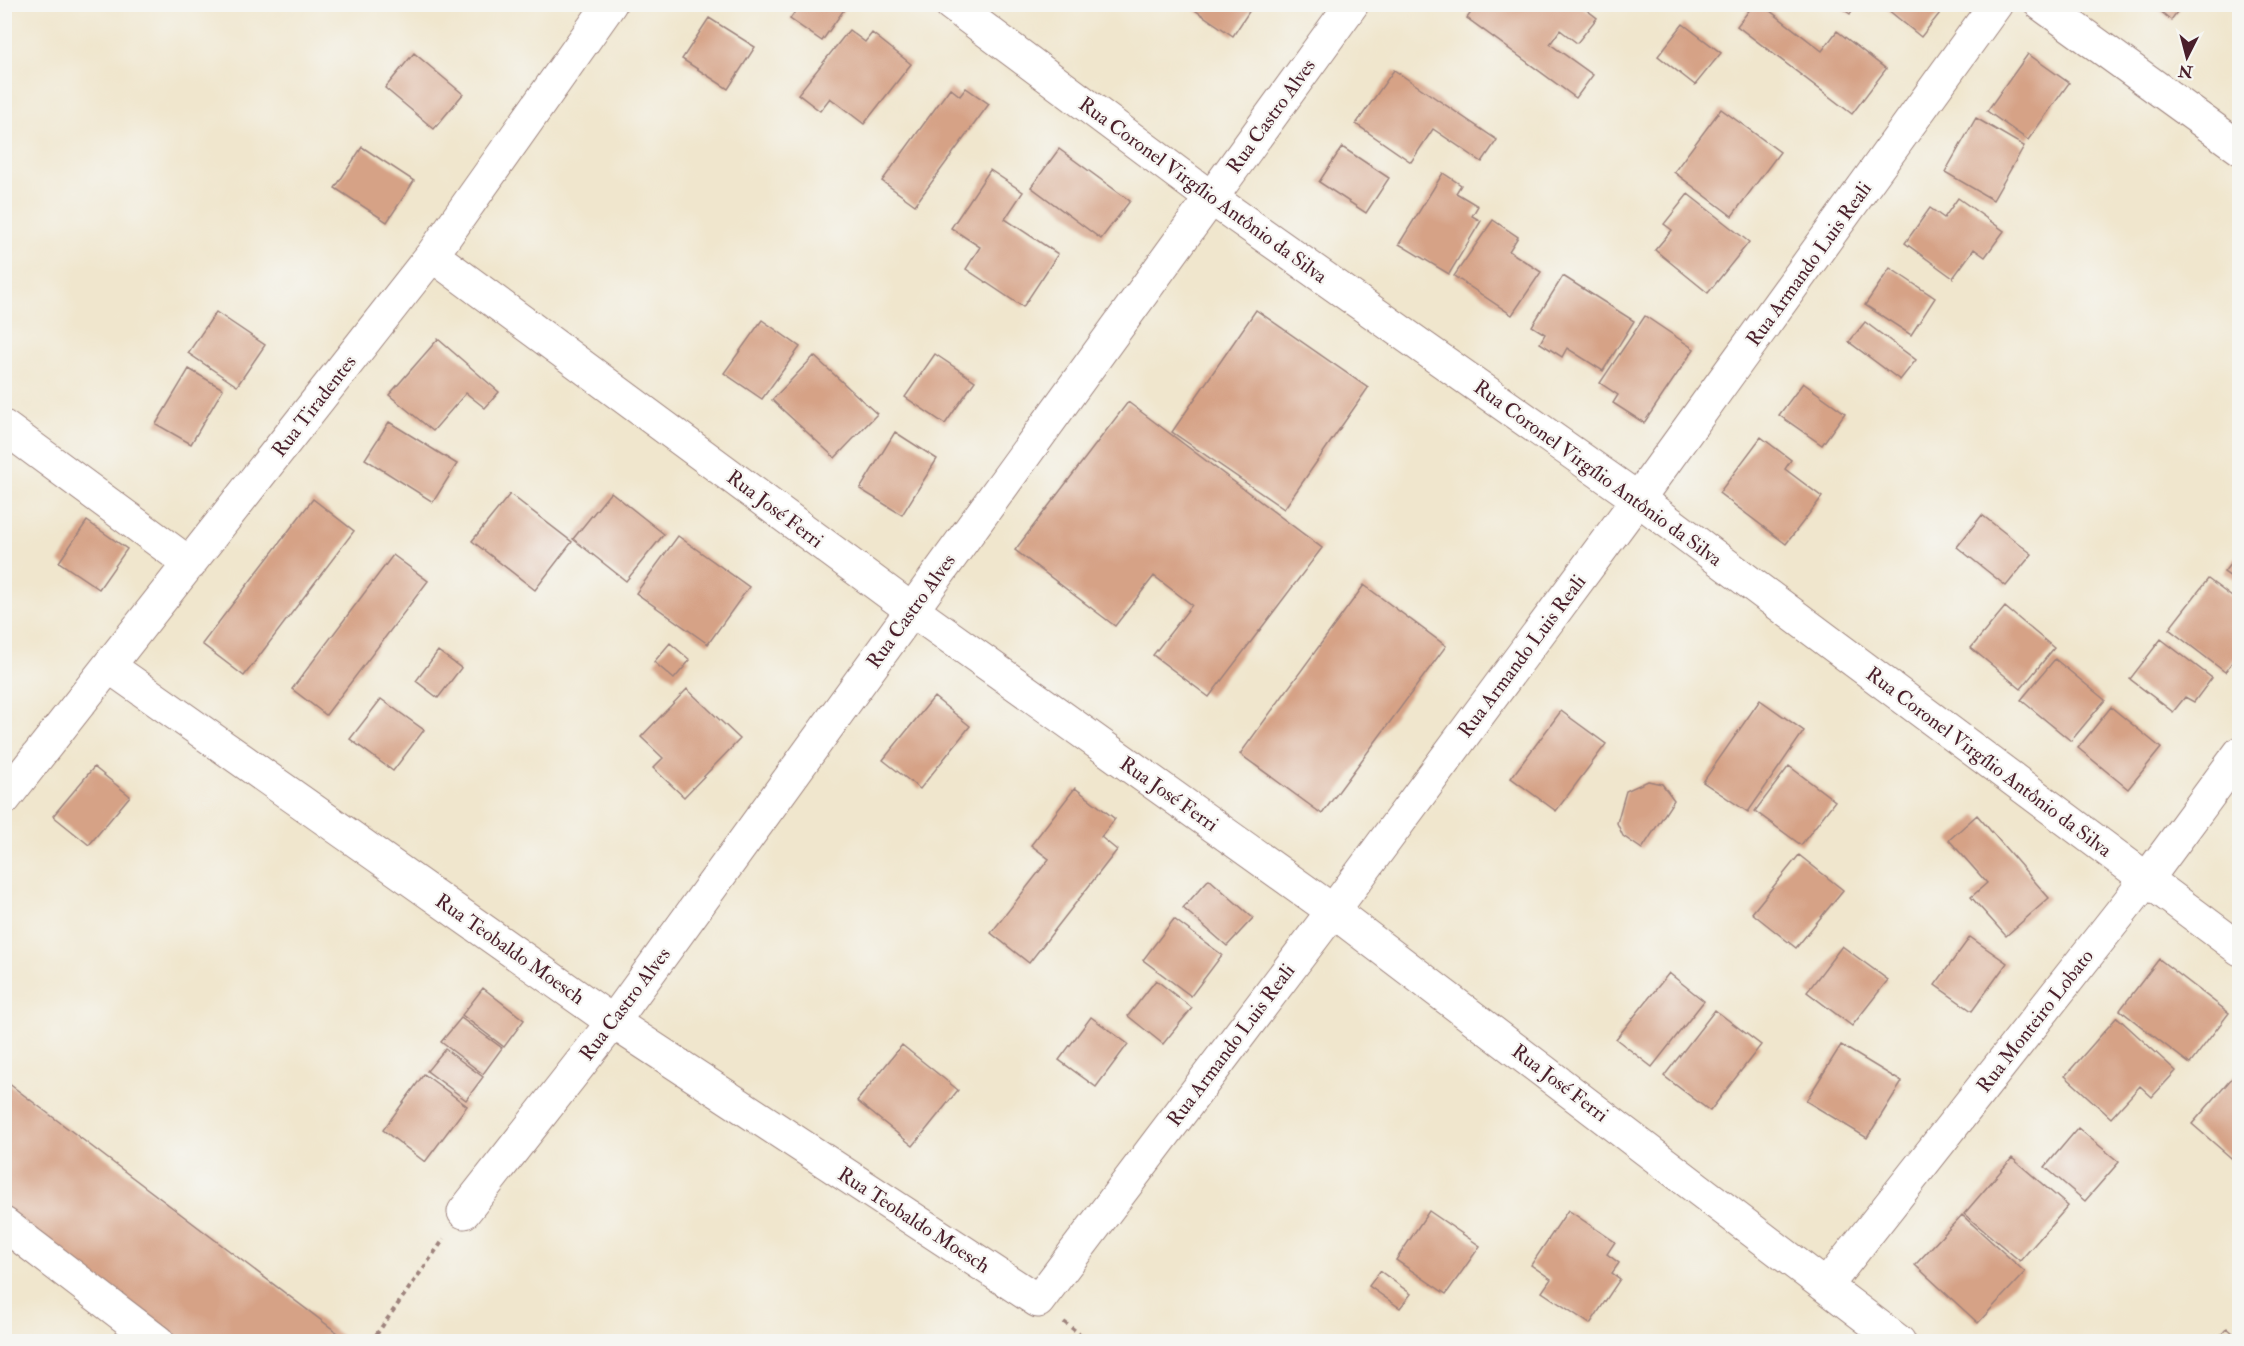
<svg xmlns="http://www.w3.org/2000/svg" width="2244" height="1346" font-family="'IM FELL Double Pica',serif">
	<rect width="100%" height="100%" fill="#f6f6f2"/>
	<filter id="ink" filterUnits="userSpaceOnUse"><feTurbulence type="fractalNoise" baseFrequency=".0167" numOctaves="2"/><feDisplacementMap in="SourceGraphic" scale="12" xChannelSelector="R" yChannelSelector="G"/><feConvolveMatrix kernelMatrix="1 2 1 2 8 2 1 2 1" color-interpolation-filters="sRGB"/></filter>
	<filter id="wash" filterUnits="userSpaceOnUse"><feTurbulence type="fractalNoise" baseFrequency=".008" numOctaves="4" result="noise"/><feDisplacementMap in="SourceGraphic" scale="24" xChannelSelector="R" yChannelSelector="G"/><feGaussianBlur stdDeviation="1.35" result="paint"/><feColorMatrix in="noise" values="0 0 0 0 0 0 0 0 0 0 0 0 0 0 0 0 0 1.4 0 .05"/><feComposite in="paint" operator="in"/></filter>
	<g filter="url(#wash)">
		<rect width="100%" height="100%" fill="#f0e6cd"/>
		<g id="blocks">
			<path fill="#d6a286" d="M800,4H848L822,41L790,19Z
				M1186,4H1254L1233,36Z
				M1477,4H1579L1597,18L1577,43L1560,30L1550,44L1593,75L1576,98L1467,18Z
				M1754,4H1761L1822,51L1837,31L1886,69L1852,114L1737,26Z
				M1836,4H1856L1850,14Z
				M1881,4H1947L1921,37Z
				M2152,4H2183L2171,20Z
				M709,18L755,47L728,89L682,59Z
				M1683,24L1721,53L1695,85L1658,56Z
				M849,30L865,42L872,33L911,64L864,124L830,98L820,111L798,94Z
				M414,53L463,94L434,129L385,88Z
				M2028,54L2069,83L2028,140L1987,111Z
				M1394,70L1497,140L1482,162L1433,129L1411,162L1356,124Z
				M950,88L960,96L966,88L989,104L915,205L882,181Z
				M1721,109L1780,152L1732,216L1674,172Z
				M1976,118L2024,146L1993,200L1945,172Z
				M362,147L414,181L387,222L335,188Z
				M1342,147L1389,178L1366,213L1319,182Z
				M1059,149L1130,201L1101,239L1031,187Z
				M990,170L1023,192L1005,219L1058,254L1023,307L966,269L980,247L951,228Z
				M1443,173L1461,185L1456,193L1478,206L1472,216L1481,221L1449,274L1399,244Z
				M1688,194L1749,242L1708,293L1655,250L1672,230L1664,224Z
				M1958,198L2004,231L1985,257L1974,249L1953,278L1905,243L1930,208L1944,218Z
				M1493,220L1518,237L1509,251L1541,272L1512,315L1454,276Z
				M1890,268L1935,298L1911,335L1865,305Z
				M1563,276L1634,321L1603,371L1567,348L1562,357L1540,343L1545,334L1532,326Z
				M1256,310L1368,388L1284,509L1172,432Z
				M216,312L265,345L237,386L188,353Z
				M1645,316L1694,349L1644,423L1613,403L1618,395L1600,383Z
				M762,320L800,347L762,399L724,373Z
				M1865,322L1916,360L1900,380L1849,342Z
				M438,339L499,392L485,408L466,393L433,431L389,395Z
				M935,354L975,381L945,424L905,397Z
				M814,356L877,414L835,458L772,400Z
				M189,369L223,389L191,444L156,424Z
				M1803,383L1845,413L1822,445L1779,415Z
				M1128,402L1322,548L1209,697L1153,655L1192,605L1154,576L1115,626L1015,550Z
				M389,422L457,464L433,502L365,459Z
				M895,432L937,459L902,515L860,489Z
				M1761,437L1791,460L1785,469L1822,497L1786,544L1719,493Z
				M611,492L664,534L626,581L573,539Z
				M510,494L572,542L535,590L472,541Z
				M313,499L354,531L244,676L202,644Z
				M1982,515L2032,554L2006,586L1957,547Z
				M87,521L127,549L99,589L59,562Z
				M678,536L749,587L708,644L636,593Z
				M2240,551V583L2224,572Z
				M393,555L428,581L326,715L292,689Z
				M2208,579L2240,603V662L2235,658L2225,672L2169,629Z
				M1364,585L1446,646L1322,814L1240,754Z
				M2005,607L2054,648L2021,689L1971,648Z
				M2161,639L2212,678L2194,702L2185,697L2173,712L2130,679Z
				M670,643L690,660L674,679L654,662Z
				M438,651L461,668L438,698L416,681Z
				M2055,659L2105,700L2071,741L2021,700Z
				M687,689L740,739L684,797L653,768L663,758L641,737Z
				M934,697L970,726L920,789L883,760Z
				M381,699L424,730L393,771L350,739Z
				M1760,700L1804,731L1748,812L1703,782Z
				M2111,707L2161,748L2128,789L2078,748Z
				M1561,711L1606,744L1556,811L1511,778Z
				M1789,766L1835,801L1801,845L1755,811Z
				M94,767L130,796L89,845L53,816Z
				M1648,781L1662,784L1674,800L1642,849L1623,836L1617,823L1626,791Z
				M1075,788L1115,819L1101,837L1117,850L1029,963L991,933L1049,859L1031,845Z
				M1977,815L2049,898L2006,936L1971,897L1987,883L1949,840Z
				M1799,855L1843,890L1796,948L1752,913Z
				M1209,879L1253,918L1227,946L1183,908Z
				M1174,919L1222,955L1191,996L1143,960Z
				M1970,937L2007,963L1972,1011L1935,985Z
				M1842,946L1888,980L1852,1026L1807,992Z
				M2159,959L2229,1013L2190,1064L2120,1010Z
				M1669,973L1704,1001L1652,1067L1616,1039Z
				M1156,980L1192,1008L1163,1044L1128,1016Z
				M483,988L524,1020L504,1047L462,1015Z
				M1715,1010L1761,1045L1710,1111L1664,1076Z
				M1091,1017L1128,1044L1096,1087L1059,1060Z
				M2117,1017L2176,1071L2152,1097L2140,1086L2111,1118L2065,1076Z
				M461,1018L502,1048L483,1074L441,1042Z
				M902,1045L958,1090L913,1146L857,1101Z
				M1841,1045L1902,1082L1867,1138L1806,1101Z
				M445,1049L483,1077L466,1100L427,1071Z
				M2240,1069V1160L2237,1163L2192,1124Z
				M424,1074L467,1106L425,1162L383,1130Z
				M4,1080L343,1337L340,1342H180L4,1209Z
				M2078,1128L2119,1162L2085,1201L2045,1167Z
				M2012,1158L2068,1206L2020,1261L1964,1214Z
				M1568,1210L1615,1242L1607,1254L1619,1263L1612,1273L1620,1279L1590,1324L1542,1292L1551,1279L1531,1265Z
				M1429,1211L1480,1246L1446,1294L1396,1260Z
				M1962,1215L2025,1272L1978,1323L1915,1265Z
				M1380,1271L1411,1294L1400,1308L1369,1286Z
				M2227,1328L2240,1339V1342H2215Z"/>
		</g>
	</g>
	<g filter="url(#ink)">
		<use href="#blocks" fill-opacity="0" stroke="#9d827c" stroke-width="1.5"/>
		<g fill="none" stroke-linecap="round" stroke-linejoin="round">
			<g stroke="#9d827c" stroke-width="35">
				<path id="minor" d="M951,4L1211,198L1638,499L2240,949
					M2041,4L2240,148
					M432,255L912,610L1333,911L1899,1342
					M4,427L190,564
					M110,667L613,1022L1038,1301L1333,911L1638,499L1996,4
					M4,799L432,255L610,4
					M464,1212L613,1022L1352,4
					M4,1224L158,1342
					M1826,1286L2147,879L2240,753"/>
			</g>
			<path stroke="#9d827c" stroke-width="4" stroke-dasharray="4.5 4.5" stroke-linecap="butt" d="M1064,1322L1090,1342
				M371,1342L444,1239"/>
			<use href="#minor" stroke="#fff" stroke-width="33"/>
		</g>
	</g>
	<g text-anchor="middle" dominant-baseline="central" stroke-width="4.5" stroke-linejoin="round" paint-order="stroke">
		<g font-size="20" fill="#4a1f2b" stroke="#f6f6f2">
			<text transform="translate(1271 116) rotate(-54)">Rua Castro Alves</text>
			<text transform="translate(1203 190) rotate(36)">Rua Coronel Virgílio Antônio da Silva</text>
			<text transform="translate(1809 264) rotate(-54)">Rua Armando Luis Reali</text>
			<text transform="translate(314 406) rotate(-52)">Rua Tiradentes</text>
			<text transform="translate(1598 473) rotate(36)">Rua Coronel Virgílio Antônio da Silva</text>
			<text transform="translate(775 509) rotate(37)">Rua José Ferri</text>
			<text transform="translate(911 611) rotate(-54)">Rua Castro Alves</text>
			<text transform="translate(1522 656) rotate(-53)">Rua Armando Luis Reali</text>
			<text transform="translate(1989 762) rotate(37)">Rua Coronel Virgílio Antônio da Silva</text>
			<text transform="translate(1169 794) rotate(35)">Rua José Ferri</text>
			<text transform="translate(510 949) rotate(35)">Rua Teobaldo Moesch</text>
			<text transform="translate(625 1004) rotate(-53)">Rua Castro Alves</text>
			<text transform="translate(2035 1021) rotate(-52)">Rua Monteiro Lobato</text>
			<text transform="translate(1231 1045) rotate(-53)">Rua Armando Luis Reali</text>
			<text transform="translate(1560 1083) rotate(37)">Rua José Ferri</text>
			<text transform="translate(914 1220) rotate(33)">Rua Teobaldo Moesch</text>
		</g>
	</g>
	<rect width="2244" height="1346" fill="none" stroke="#f6f6f2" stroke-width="24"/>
	<g transform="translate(2187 57) rotate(186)" stroke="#f6f6f2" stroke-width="4.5" paint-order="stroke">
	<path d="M0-4.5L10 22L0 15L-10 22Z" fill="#4a1f2b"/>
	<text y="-9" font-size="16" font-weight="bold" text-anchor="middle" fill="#4a1f2b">N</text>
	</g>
</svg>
